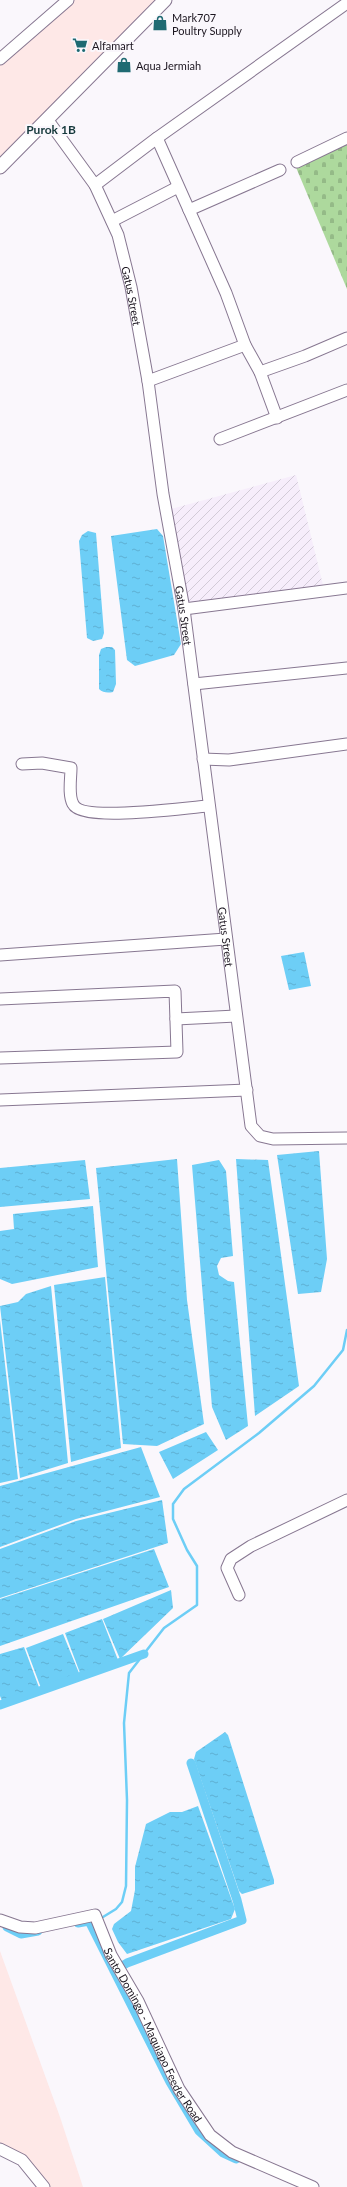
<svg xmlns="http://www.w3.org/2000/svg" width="347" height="2187" font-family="Lato,sans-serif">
	<defs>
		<pattern id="industrial-furrows" width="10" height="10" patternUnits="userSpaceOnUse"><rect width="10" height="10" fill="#f6edfb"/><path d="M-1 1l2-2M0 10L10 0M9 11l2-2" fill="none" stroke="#d2cad7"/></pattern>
		<pattern id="cemetery-stones" width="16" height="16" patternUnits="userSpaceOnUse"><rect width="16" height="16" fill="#add99d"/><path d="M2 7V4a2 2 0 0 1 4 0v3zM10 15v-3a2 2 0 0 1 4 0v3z" fill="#94ba87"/></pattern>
		<pattern id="water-ripples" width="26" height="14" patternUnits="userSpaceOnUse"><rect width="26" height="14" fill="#6dcef6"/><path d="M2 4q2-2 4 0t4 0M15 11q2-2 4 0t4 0" fill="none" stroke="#5eb0d3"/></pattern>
	</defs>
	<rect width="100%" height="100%" fill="#faf7fc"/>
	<path fill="#fee8e7" d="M72,0H161L0,159V62Z
		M0,1951L60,2117L83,2187H46L43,2177L19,2155L0,2146Z"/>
	<path fill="url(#industrial-furrows)" d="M296,475L323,585L194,604L188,601L171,509Z"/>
	<path fill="url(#cemetery-stones)" d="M347,140V289L295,165Z"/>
	<path fill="url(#water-ripples)" d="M157,529L163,536L181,644L174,655L135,666L127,660L111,536Z
		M88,531L96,533L104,633L102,639L93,641L87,638L79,541L82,535Z
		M106,647H112L115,650L116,684L113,692C108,693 103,693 99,689V655L101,649Z
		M304,952L311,986L289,990L281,956Z
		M319,1151L327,1259L321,1292L298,1294L277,1155Z
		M177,1159L187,1300L204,1424L157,1446L123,1444L96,1168Z
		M236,1159L268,1160L299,1386L255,1416Z
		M85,1160L90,1199L0,1207V1168Z
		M219,1160L226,1171L233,1256L221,1258L217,1266L219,1275L228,1281L234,1282L248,1426L226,1440L212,1407L192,1165Z
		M93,1206L98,1267L12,1284L0,1279V1231L14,1229L13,1214Z
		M105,1277L121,1448L71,1462L54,1285Z
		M51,1286L68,1463L20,1478L0,1306L18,1302L26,1294Z
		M0,1320L18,1479L0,1483Z
		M206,1432L218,1450L173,1479L159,1452Z
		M141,1447L160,1497L76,1519L0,1547V1486Z
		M162,1500L168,1543L0,1598V1549L76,1521Z
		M154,1549L169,1587L0,1646V1599Z
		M171,1590L173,1608L120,1659L103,1619Z
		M102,1619L118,1660L80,1673L65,1633Z
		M63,1634L79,1673L41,1688L26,1648Z
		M24,1647L40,1690L2,1701L0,1696V1654Z
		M225,1732L228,1735L274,1880V1884L242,1894L239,1891L194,1759L196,1752Z
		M198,1806L235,1909L231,1919L127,1954L118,1942L112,1929L114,1924L131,1911L135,1890V1867L146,1824L170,1812H182Z"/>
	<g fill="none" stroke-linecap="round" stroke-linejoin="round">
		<path stroke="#6dcef6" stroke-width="2.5" d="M103,1917L116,1909L122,1902L126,1886L127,1800L124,1723L129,1673L164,1628L197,1605V1566L187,1550L173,1519V1504L184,1489L259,1433L314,1386L343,1350L347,1330"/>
		<path stroke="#6dcef6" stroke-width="9" d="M0,1705L144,1654
			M78,1923L89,1921L170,2082L199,2131L223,2153L236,2159
			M7,1927L21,1934L38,1931
			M114,1971L127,1963L242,1920L237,1900L191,1763"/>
		<g stroke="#877791" stroke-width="13">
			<g id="minor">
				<path d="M0,59L68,0"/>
				<path id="s1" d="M47,119L95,185L118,235L131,287L148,381L163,494L184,609L251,1126L260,1136L273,1139L347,1138"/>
				<path d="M297,162L347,138"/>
				<path d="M95,185L157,138L347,3"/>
				<path d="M189,210L280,170"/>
				<path d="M112,221L178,187"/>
				<path d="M245,345L260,372L277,418"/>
				<path d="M260,372L305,356L347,338"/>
				<path d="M148,381L245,345L226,293L157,138"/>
				<path d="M220,439L347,390"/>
				<path d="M184,609L347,588"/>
				<path d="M194,684L347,668"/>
				<path d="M203,759L229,760L347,744"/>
				<path d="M22,764L42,763L71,768C71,778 68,795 73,804C82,823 188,807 209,806"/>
				<path d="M0,955L226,939"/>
				<path d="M0,999L175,991L177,1052L0,1058"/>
				<path d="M176,1019L236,1016"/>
				<path d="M0,1100L247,1090"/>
				<path d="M239,1595L227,1568L231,1559L251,1546L347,1500"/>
				<path id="s2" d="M0,1920L20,1927L35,1928L95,1915L111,1955L138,2001L179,2089L210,2135L232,2152L313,2187"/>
				<path d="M0,2149L22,2160L44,2187"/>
			</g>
		</g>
		<g stroke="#877791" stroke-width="15">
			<path id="major" d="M0,167L165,0"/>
		</g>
		<use href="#minor" stroke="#fff" stroke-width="11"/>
		<use href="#major" stroke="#fff" stroke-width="13"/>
	</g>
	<defs>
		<g id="shop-bare" transform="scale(1.2)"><path d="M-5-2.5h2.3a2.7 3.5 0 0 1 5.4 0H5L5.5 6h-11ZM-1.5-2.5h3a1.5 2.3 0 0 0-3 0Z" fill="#1f6a72" stroke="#faf7fc" stroke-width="2.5" paint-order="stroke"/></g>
		<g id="supermarket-bare" transform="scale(1.2)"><path d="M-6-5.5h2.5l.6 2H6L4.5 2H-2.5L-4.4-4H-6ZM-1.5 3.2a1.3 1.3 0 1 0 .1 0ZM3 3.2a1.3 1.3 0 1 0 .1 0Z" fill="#1f6a72" stroke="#faf7fc" stroke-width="2.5" paint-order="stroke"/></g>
	</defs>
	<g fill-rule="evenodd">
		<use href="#shop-bare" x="160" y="23"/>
		<use href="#supermarket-bare" x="80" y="45"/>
		<use href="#shop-bare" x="124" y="65"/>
	</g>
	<g text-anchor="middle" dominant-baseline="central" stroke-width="4" stroke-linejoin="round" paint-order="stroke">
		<g font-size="11" fill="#1c1620" stroke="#faf7fc" text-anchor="start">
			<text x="172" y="17">Mark707<tspan x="172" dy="13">Poultry Supply</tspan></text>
			<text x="92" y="45">Alfamart</text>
			<text x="136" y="65">Aqua Jermiah</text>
		</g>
		<g font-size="11" fill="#1c1620" stroke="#faf7fc">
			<text stroke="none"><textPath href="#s1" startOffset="199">Gatus Street</textPath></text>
			<text stroke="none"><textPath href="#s1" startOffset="523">Gatus Street</textPath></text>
			<text stroke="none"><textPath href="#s1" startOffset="847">Gatus Street</textPath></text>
			<text stroke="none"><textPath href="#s2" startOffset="231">Santo Domingo - Maquiapo Feeder Road</textPath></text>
		</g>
		<g font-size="12" font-weight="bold" fill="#16393c" stroke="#faf7fc">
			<text x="51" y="129">Purok 1B</text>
		</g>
	</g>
</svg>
